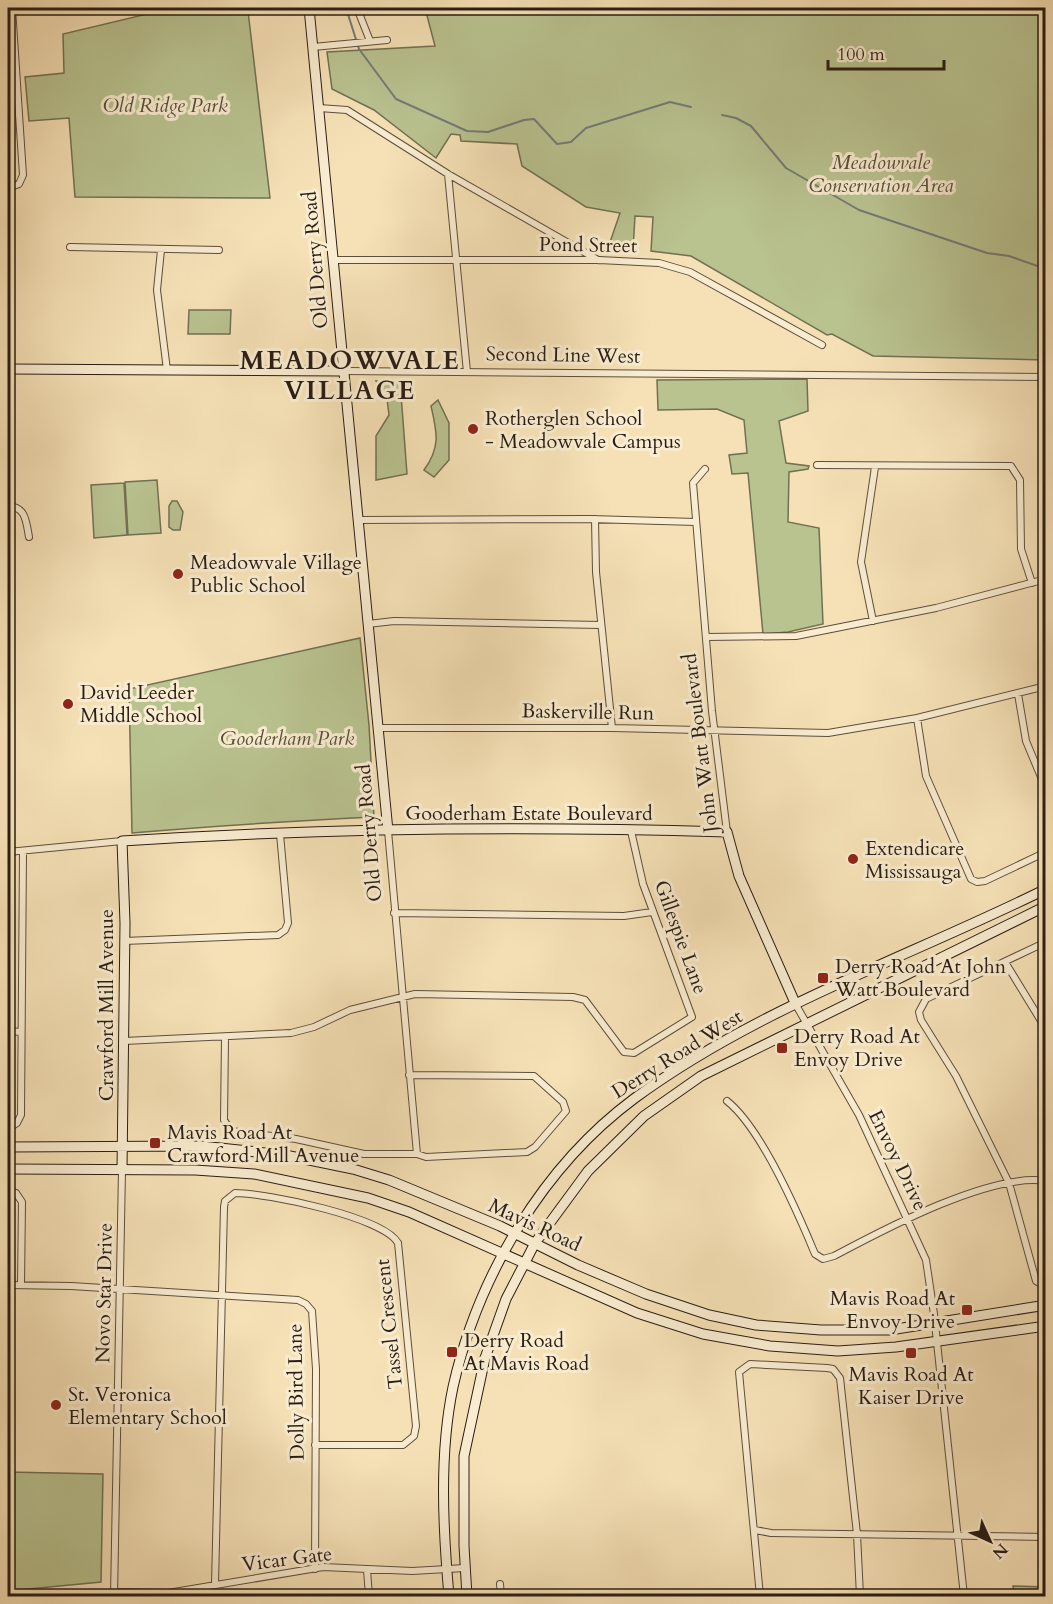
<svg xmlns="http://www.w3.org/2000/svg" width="1053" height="1604" font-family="Cardo,serif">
	<rect width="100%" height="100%" fill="#f6e1b6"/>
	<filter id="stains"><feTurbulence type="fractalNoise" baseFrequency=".00333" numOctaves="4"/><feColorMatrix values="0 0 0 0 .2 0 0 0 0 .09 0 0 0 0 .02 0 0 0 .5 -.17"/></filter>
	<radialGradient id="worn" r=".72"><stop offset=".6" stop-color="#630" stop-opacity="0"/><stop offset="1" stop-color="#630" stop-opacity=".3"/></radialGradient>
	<path fill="#b9c390" stroke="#727052" stroke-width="1.5" d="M160,8H253L248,11L270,198L75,197L69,118L29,121L25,77L64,73L63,34L160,11Z
		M425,8H1045V360L873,356L832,334L827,335L691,256L651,251L653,217L635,216L633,250L608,248L620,213L586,207L522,166L517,144L461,141L460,135L451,134L436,158L374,110L332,89L327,52L435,46Z
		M189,310H231L230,334H188Z
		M807,379L808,411L779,421L786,463L809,466L808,469L789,472L788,522L819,528L823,624L788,632L763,634L748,473L732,474L729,455L747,453L744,420L717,409L658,410L657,380Z
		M376,381H400L407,474L376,480V436L389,415L387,399Z
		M438,400L449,423V460L434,477L424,470C441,447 437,432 431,406Z
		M157,480L161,533L128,535L125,482Z
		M124,483L127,535L94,538L91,485Z
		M172,501H177L183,512L180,530H173L169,527V506Z
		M360,638L369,725L374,817C293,821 213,826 132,833L129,689Z
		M8,1472L103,1474L101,1582L8,1591Z
		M1013,1586L1045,1587V1596H1014Z"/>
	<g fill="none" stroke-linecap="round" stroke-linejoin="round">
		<path stroke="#737b78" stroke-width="2" d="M346,8L359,49L396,99L467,131L488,132L524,120L534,119L557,144L571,142L586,128L670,102L691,107
			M722,115L736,118L751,126L786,168L859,210L987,253L1009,256L1046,269"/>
		<g stroke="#5d4e3c" stroke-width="8">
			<path id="street" d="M357,8L370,41
				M313,47L387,40
				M319,108L347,110L448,174L598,260
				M448,174L467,372
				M8,188L19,184L23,175L12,8
				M70,247L219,250
				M161,250L157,290L167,370
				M334,260H599L659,263L690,272L822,345
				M344,371L1046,377
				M817,465L1011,466L1020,480L1021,549L1032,583
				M705,469L693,483L712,711L727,832
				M8,506C26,507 26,521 29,537
				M595,519L596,572L612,728
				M359,520L590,519L696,522
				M873,621L861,562L875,467
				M368,624L394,621L601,625
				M706,637L796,636L936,608L1046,579
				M1018,694L1026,741L1046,789
				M917,718L926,776L971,879L977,882L985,881L1046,852
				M377,728H612L828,733L917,718L1046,686
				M388,831L417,1154
				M8,852L122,841
				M394,913L624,916L652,912
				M124,941L278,935L285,930L288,923L280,834
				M1046,942L926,999L919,1012L921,1020L956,1076L1009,1183L1036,1281L1046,1287
				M1005,962L1046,1029
				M796,1005L859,1115L926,1260L934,1314L964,1596
				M8,1031L21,1032
				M225,1038L224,1120L231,1131L296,1139L364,1154H417L426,1157L527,1152L535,1147L566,1111L563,1102L534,1076L409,1075
				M124,1041L291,1033L314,1027L350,1010L415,994L573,997L585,1000L624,1052L634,1053L692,1017L643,884L631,831
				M727,1101C761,1128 798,1213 815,1254L823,1259L834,1256C883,1230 991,1172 1046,1181
				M8,1129L17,1123L21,1115L23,851
				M8,1190L16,1193L22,1202L21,1285
				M8,1285L71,1286L298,1300L306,1304L312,1311L316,1369L315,1569
				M1046,1347L1043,1354L1046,1385
				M755,1530L771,1533L1046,1537
				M367,1570L369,1596
				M215,1584L224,1207L225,1201L235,1193C266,1193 384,1217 398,1243L416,1426L414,1436L403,1445H315
				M500,1584L501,1596
				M114,1592L168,1593L323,1567L412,1571L465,1568
				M114,1596L122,1170
				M760,1596L739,1372L750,1364L827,1368L833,1369L840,1378L857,1534L860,1596"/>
		</g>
		<g stroke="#2a1d14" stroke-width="11">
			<path id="secondary" d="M309,8L388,831
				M8,369L344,371
				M8,1147L201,1146L285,1155L353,1169L389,1180L500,1226L578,1265L646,1294L709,1315L756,1325L821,1330H890L1046,1305
				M8,1169L195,1170L254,1174L368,1198L409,1212L637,1313L703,1334L770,1346L838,1351L896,1347L1046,1326
				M122,1170L125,923L122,841C323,828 526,826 727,832L739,876L796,1005
				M449,1596C443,1528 439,1454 453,1387C478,1276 543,1166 635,1098C759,1007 909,957 1046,889
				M467,1596L464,1546V1456L485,1358L506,1299L535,1243L588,1171L644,1116L701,1076L1046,906"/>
		</g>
		<use href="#street" stroke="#f9ecd0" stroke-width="6"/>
		<use href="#secondary" stroke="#f9ecd0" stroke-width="9"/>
	</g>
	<g fill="#8f2418" stroke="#f9ecd0" stroke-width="2">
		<circle cx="473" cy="429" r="6"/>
		<circle cx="178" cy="574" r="6"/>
		<circle cx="68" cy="704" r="6"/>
		<circle cx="853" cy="859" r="6"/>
		<rect x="817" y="972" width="12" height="12" rx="3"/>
		<rect x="776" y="1042" width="12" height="12" rx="3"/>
		<rect x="149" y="1137" width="12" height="12" rx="3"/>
		<rect x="961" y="1304" width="12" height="12" rx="3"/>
		<rect x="446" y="1346" width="12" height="12" rx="3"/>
		<rect x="905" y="1347" width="12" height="12" rx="3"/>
		<circle cx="56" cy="1405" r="6"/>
	</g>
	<g text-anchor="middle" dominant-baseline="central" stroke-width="6" stroke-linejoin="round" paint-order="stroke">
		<g font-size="20" font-style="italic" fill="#554f39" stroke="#f9ecd0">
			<text x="165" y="105">Old Ridge Park</text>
			<text x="881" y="162">Meadowvale<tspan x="881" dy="23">Conservation Area</tspan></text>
			<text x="287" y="738">Gooderham Park</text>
		</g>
		<g font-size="20" fill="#2a1d14" stroke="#f9ecd0">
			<text transform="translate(588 245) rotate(1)">Pond Street</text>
			<text transform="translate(315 260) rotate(-95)">Old Derry Road</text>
			<text transform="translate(563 355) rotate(1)">Second Line West</text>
			<text transform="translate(588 712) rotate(1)">Baskerville Run</text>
			<text transform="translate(700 743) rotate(-97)">John Watt Boulevard</text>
			<text x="529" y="813">Gooderham Estate Boulevard</text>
			<text transform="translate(369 833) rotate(-95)">Old Derry Road</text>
			<text transform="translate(681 937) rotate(70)">Gillespie Lane</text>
			<text transform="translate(106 1005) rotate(-90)">Crawford Mill Avenue</text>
			<text transform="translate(677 1054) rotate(-32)">Derry Road West</text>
			<text transform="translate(898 1160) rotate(64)">Envoy Drive</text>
			<text transform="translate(535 1225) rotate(25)">Mavis Road</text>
			<text transform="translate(104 1293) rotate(-89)">Novo Star Drive</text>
			<text transform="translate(389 1324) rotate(-96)">Tassel Crescent</text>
			<text transform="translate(296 1392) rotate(-91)">Dolly Bird Lane</text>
			<text transform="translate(287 1559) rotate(-7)">Vicar Gate</text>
		</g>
		<g font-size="20" fill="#2a1d14" stroke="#f9ecd0" text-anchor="start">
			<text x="485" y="418">Rotherglen School<tspan x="485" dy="23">- Meadowvale Campus</tspan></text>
			<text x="190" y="562">Meadowvale Village<tspan x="190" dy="23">Public School</tspan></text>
			<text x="80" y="692">David Leeder<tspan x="80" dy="23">Middle School</tspan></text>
			<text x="865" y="848">Extendicare<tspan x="865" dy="23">Mississauga</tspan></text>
			<text x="835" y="966">Derry Road At John<tspan x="835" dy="23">Watt Boulevard</tspan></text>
			<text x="794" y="1036">Derry Road At<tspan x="794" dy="23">Envoy Drive</tspan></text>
			<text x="167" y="1132">Mavis Road At<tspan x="167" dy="23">Crawford Mill Avenue</tspan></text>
			<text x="955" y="1298" text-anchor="end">Mavis Road At<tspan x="955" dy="23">Envoy Drive</tspan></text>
			<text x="464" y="1340">Derry Road<tspan x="464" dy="23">At Mavis Road</tspan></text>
			<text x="911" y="1374" text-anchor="middle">Mavis Road At<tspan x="911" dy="23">Kaiser Drive</tspan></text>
			<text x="68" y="1394">St. Veronica<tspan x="68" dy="23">Elementary School</tspan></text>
		</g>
		<g font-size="26" font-weight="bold" letter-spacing="1.5" fill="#2a1d14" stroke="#f9ecd0">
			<text x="350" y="360">MEADOWVALE<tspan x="350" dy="30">VILLAGE</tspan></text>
		</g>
	</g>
	<rect width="1053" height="1604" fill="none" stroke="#f6e1b6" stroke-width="30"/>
	<rect x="9" y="9" width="1035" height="1586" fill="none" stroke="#2a1d14" stroke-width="3"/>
	<rect x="15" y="15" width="1023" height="1574" fill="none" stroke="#2a1d14" stroke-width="1.5"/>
	<g transform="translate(990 1541) rotate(135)" stroke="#f9ecd0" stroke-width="4.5" paint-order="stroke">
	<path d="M0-4.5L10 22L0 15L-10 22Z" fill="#2a1d14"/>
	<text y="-9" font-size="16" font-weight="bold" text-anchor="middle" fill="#2a1d14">N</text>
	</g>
	<path d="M828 60v9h116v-9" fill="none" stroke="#2a1d14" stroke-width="3"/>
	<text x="837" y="60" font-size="18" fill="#2a1d14" stroke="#f9ecd0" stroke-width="4.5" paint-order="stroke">100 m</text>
	<rect width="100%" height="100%" filter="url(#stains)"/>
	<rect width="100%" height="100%" fill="url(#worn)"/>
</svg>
